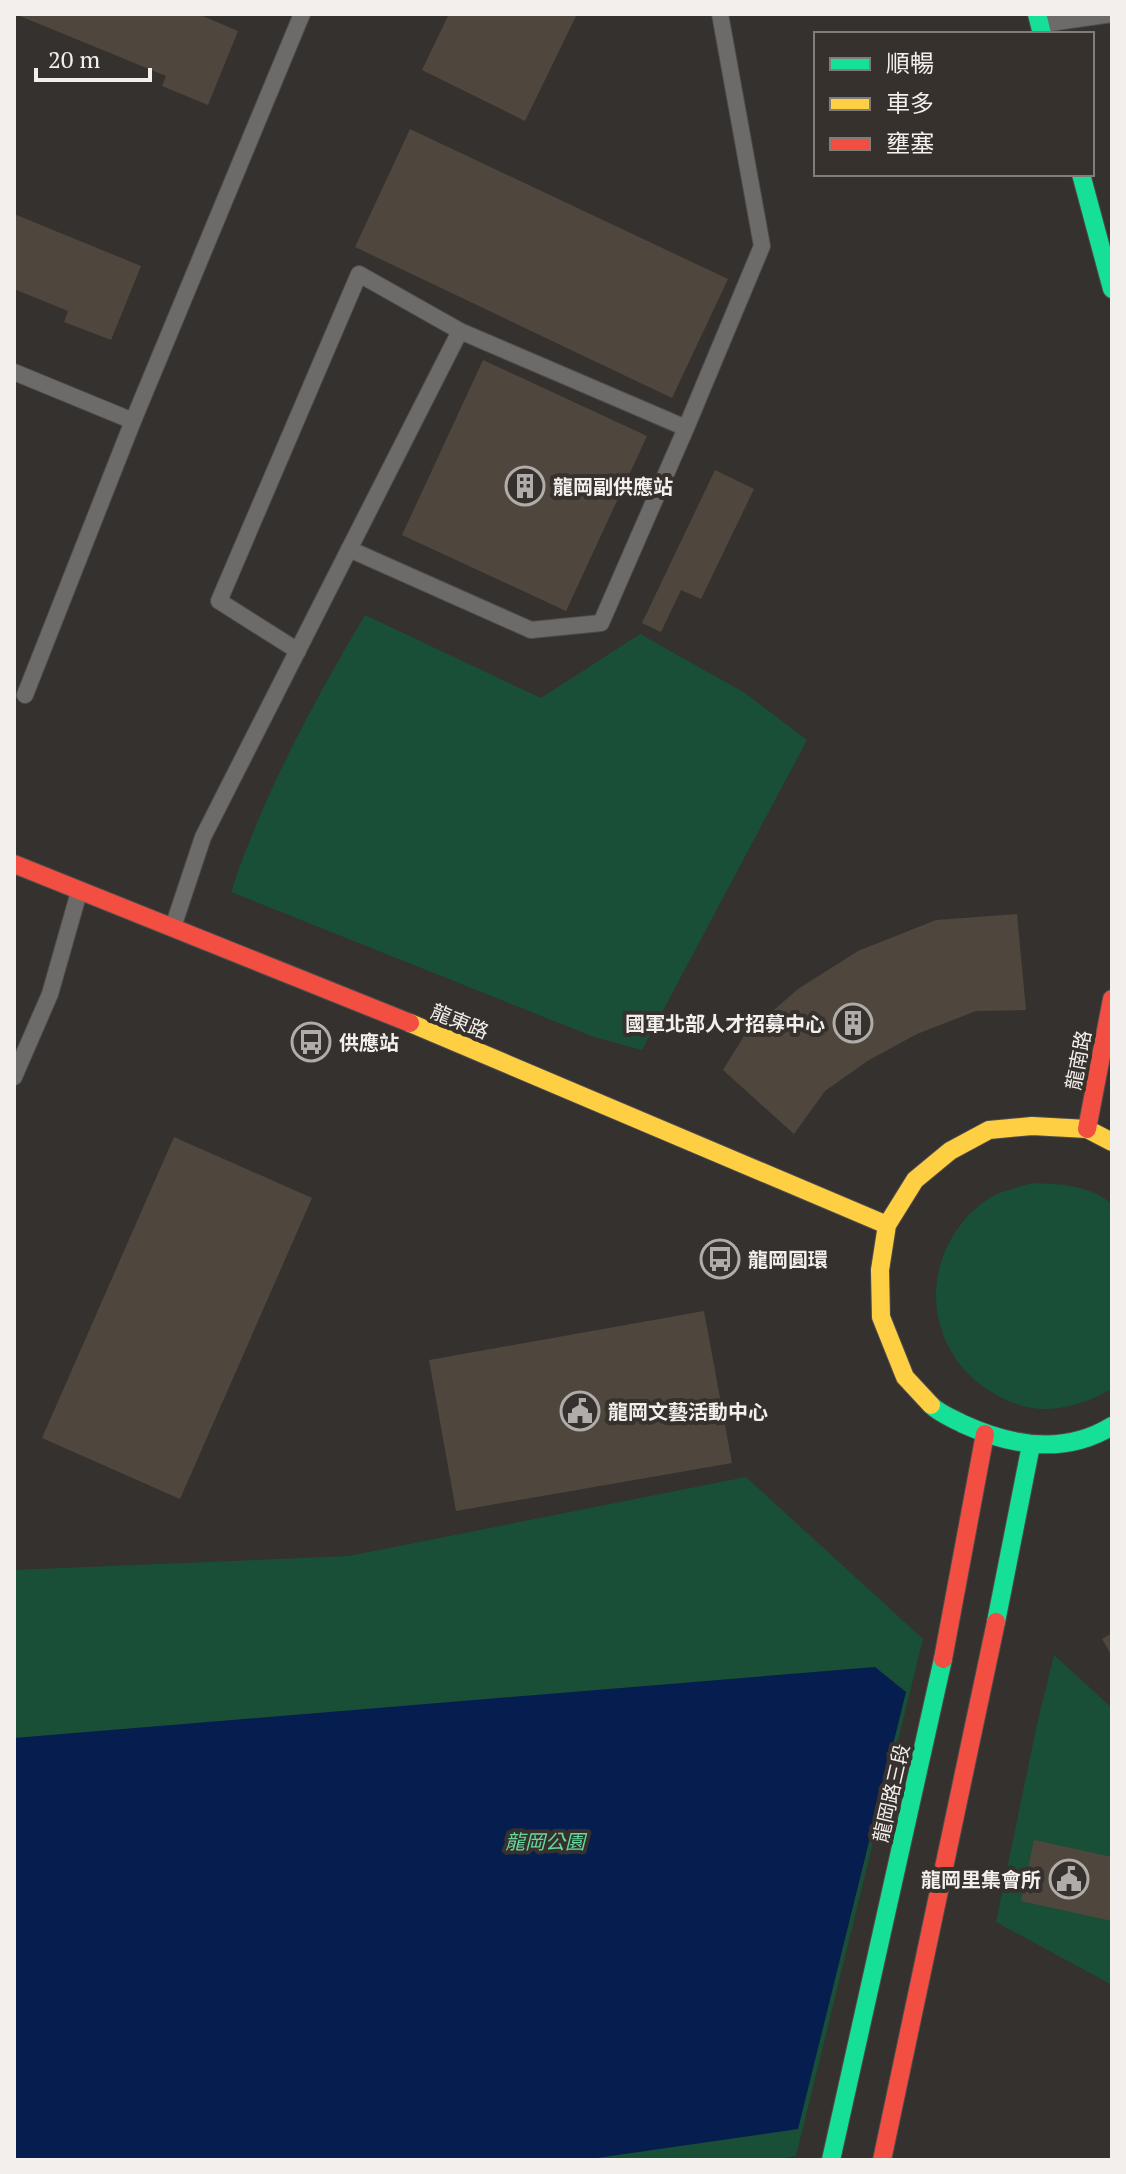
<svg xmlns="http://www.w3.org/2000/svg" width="1126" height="2174" font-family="'PT Serif','Noto Sans TC',serif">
	<rect width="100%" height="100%" fill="#34312f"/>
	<path fill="#194f37" d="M365,615L541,698L640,634L745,693L807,740L642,1050L594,1037L231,892C263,795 313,703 365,615Z
		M1032,1183C1060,1184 1090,1185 1112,1204V1389C1091,1400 1072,1408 1048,1409C1030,1410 1010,1403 995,1394C936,1361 918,1288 956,1231C966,1216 981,1202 997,1194C1008,1189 1021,1187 1032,1183Z
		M746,1477L923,1639L796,2156L772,2160H14V1570L349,1556Z
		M1054,1655L1112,1708V1985L996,1922L1037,1724Z"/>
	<path fill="#051e4f" d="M875,1667L906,1692L798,2129L583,2160H14V1738Z"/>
	<path fill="#4f473d" d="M15,14H198L238,31L208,105L162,86L166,76Z
		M449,14H577L525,121L422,70Z
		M410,129L728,279L672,398L355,247Z
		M14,214L141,266L111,340L64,322L68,311L14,289Z
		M483,360L647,436L566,611L402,535Z
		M715,470L754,489L701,599L681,590L661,632L642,623Z
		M1017,914L1026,1010L976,1011L917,1034L869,1060L825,1091L794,1134L723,1070L744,1036L798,989L858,951L936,920Z
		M174,1137L312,1198L180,1499L42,1438Z
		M704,1311L732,1463L456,1511L429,1360Z
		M1112,1633V1656L1102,1639Z
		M1034,1840L1112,1857V1921L1021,1901Z"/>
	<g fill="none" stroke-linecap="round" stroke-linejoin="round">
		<g stroke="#4f4d4b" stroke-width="18">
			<path id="lane" d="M1042,24L1112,14
				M14,372L133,421
				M349,549L531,630L601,623L686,428
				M298,651L219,601L359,274L460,331
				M25,695L133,421L302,14
				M173,927L203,837L460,331L686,428L762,246L720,14
				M14,1077L50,994L79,892"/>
		</g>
		<g stroke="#4f4d4b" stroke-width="20">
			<path id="fast" d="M1037,14L1042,34
				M1081,174L1112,289
				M931,1405C940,1414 952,1418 963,1424C1011,1446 1065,1455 1112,1426
				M996,1622L1031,1445
				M831,2160L943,1659"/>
		</g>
		<g stroke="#4f4d4b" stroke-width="20">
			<path id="slow" d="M410,1023L887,1225
				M931,1405L905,1377L881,1317L880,1270L887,1225L915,1180L950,1151L989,1130L1032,1126L1087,1129L1112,1142"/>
		</g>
		<g stroke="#4f4d4b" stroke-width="20">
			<path id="jam" d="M14,864L410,1023
				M1087,1129L1112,999
				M943,1659L985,1434
				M882,2160L996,1622"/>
		</g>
		<use href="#lane" stroke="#6d6b6a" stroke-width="16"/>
		<use href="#fast" stroke="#16e098" stroke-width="18"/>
		<use href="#slow" stroke="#ffcf43" stroke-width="18"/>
		<use href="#jam" stroke="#f24e42" stroke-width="18"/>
	</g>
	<defs>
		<g id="building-ring" transform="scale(2)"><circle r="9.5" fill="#36312d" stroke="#b0acaa" stroke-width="1.5"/><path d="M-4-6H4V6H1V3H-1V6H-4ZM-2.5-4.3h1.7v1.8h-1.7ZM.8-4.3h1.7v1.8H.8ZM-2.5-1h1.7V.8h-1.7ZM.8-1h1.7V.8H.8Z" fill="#b0acaa"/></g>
		<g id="bus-ring" transform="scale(2)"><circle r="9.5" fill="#36312d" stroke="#b0acaa" stroke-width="1.5"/><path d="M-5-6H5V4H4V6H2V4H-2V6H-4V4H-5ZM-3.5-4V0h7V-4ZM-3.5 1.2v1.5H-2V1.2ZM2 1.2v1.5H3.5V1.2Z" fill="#b0acaa"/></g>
		<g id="civic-ring" transform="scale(2)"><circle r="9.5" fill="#36312d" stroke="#b0acaa" stroke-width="1.5"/><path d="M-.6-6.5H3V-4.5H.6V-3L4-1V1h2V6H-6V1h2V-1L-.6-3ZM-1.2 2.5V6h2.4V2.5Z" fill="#b0acaa"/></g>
	</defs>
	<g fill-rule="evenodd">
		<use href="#building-ring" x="525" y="486"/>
		<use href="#building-ring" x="853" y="1023"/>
		<use href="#bus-ring" x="311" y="1042"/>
		<use href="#bus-ring" x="720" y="1259"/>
		<use href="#civic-ring" x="580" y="1411"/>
		<use href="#civic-ring" x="1069" y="1879"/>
	</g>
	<g text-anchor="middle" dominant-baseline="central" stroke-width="8" stroke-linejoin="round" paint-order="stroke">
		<g font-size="20" font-weight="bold" fill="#f2efed" stroke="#36312d" text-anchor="start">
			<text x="553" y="486">龍岡副供應站</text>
			<text x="825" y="1023" text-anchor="end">國軍北部人才招募中心</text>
			<text x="339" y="1042">供應站</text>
			<text x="748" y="1259">龍岡圓環</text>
			<text x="608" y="1411">龍岡文藝活動中心</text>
			<text x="1041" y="1879" text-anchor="end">龍岡里集會所</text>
		</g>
		<g font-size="20" fill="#f2efed" stroke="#36312d">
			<text transform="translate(460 1021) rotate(22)">龍東路</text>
			<text transform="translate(1078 1060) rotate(-79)">龍南路</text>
			<text transform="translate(891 1793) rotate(-77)">龍岡路三段</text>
		</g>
		<g font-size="20" font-style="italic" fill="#65d99f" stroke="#36312d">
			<text x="545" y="1841">龍岡公園</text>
		</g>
	</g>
	<rect width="1126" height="2174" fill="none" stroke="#f2efed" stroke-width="32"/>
	<rect x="814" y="32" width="280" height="144" fill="#36312d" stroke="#817d7a" stroke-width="2"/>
	<rect x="830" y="58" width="40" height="12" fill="#16e098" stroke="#817d7a" stroke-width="2"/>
	<text x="886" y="72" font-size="24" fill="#f2efed">順暢</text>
	<rect x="830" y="98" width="40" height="12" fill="#ffcf43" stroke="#817d7a" stroke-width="2"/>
	<text x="886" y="112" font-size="24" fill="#f2efed">車多</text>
	<rect x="830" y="138" width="40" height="12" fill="#f24e42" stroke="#817d7a" stroke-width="2"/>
	<text x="886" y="152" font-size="24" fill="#f2efed">壅塞</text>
	<path d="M36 68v12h114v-12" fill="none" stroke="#f2efed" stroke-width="4"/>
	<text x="48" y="68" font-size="24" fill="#f2efed" stroke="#36312d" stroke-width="6" paint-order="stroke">20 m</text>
</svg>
